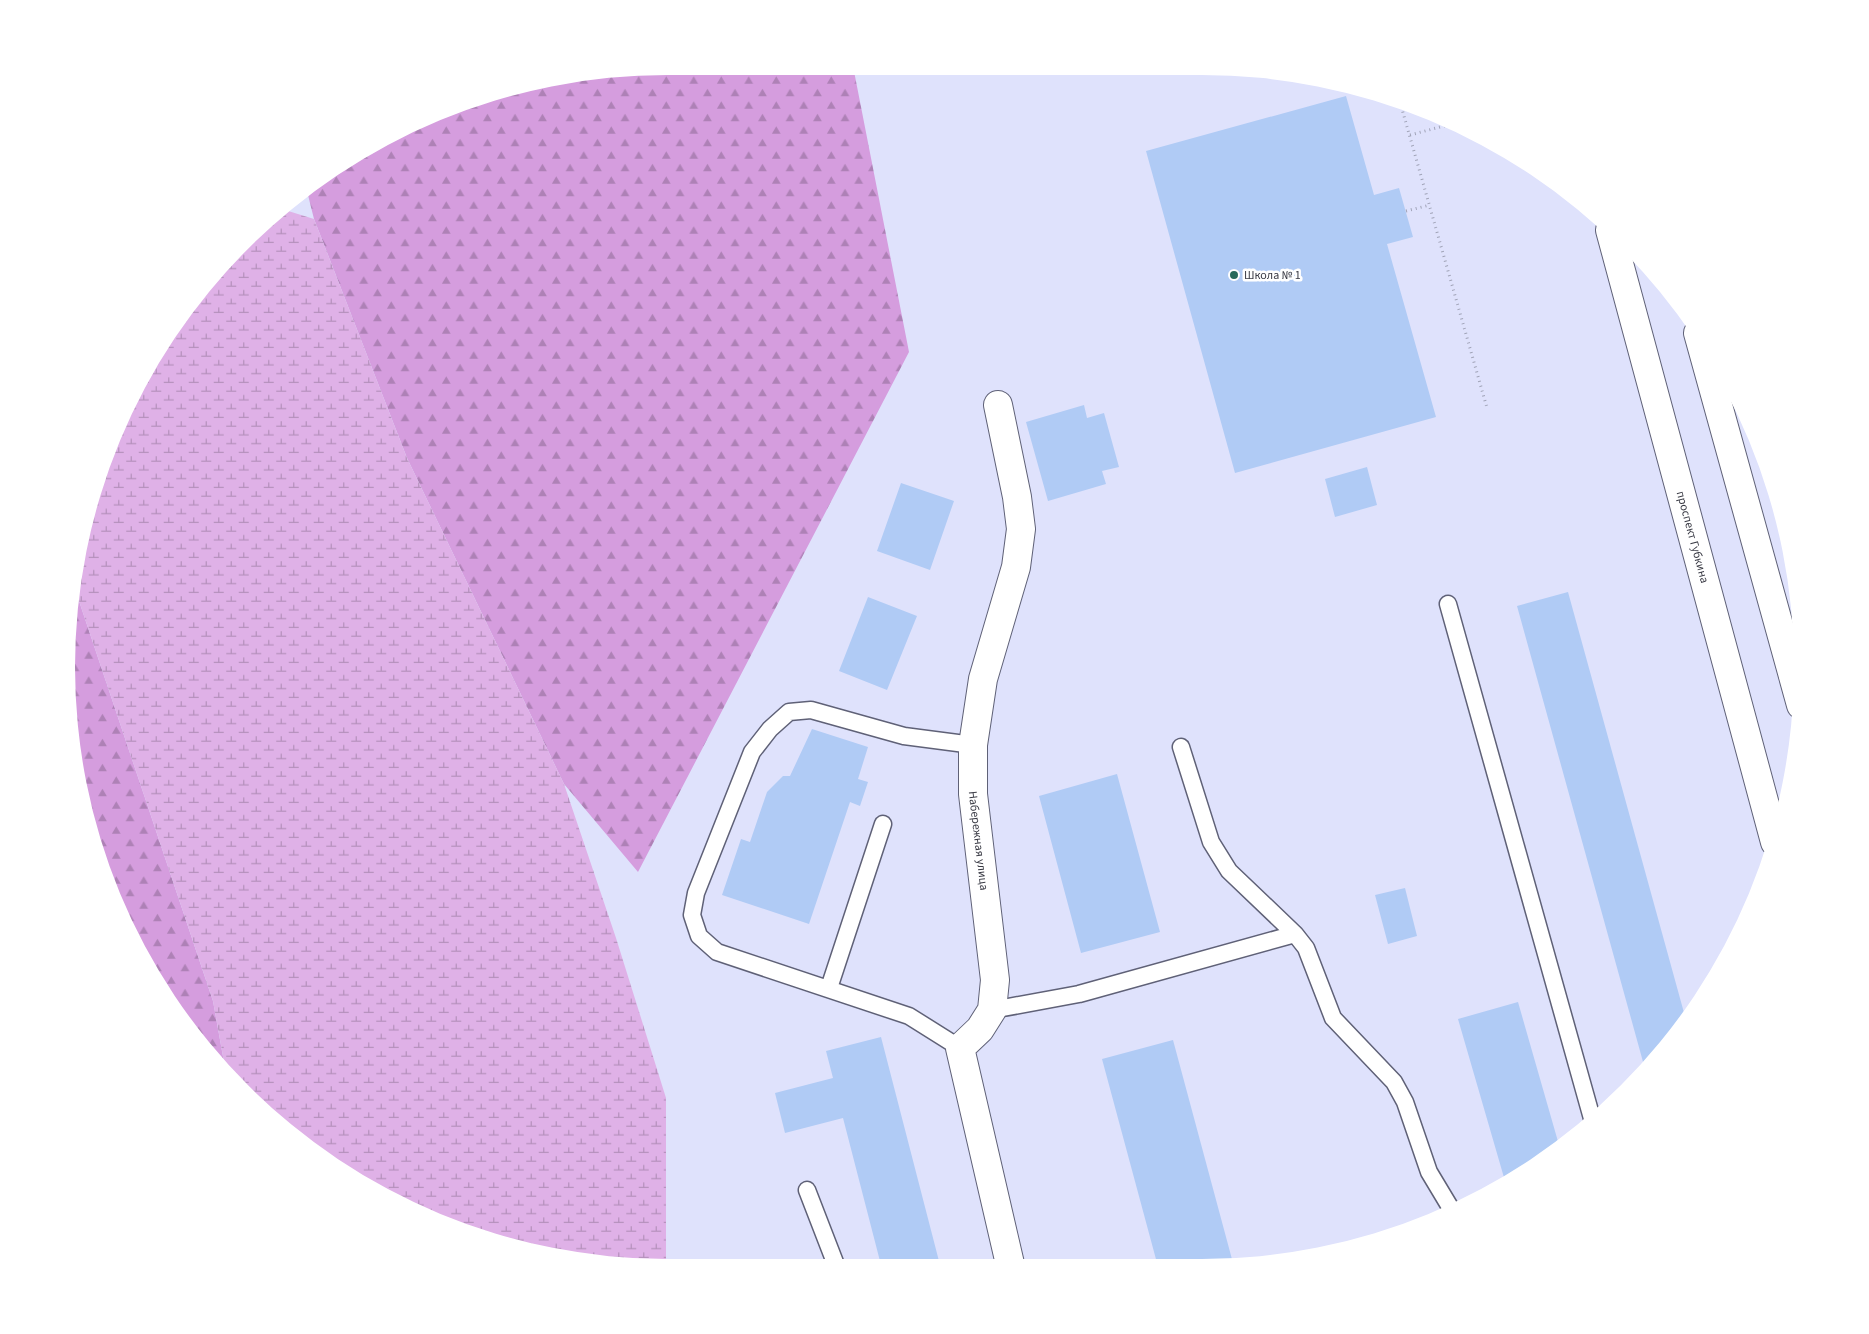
<svg xmlns="http://www.w3.org/2000/svg" width="1869" height="1334" font-family="'Source Sans 3',sans-serif">
	<defs>
		<pattern id="forest-firs" width="22" height="20" patternUnits="userSpaceOnUse" patternTransform="scale(1.25)"><rect width="22" height="20" fill="#d59dde"/><path d="M5 1l3.5 6h-7zM16 11l3.5 6h-7z" fill="#ae81b6"/></pattern>
		<pattern id="wetland-marsh" width="20" height="14" patternUnits="userSpaceOnUse" patternTransform="scale(1.25)"><rect width="20" height="14" fill="#dfb1e7"/><path d="M1 5h8M5 5V1M11 12h8M15 12V8" fill="none" stroke="#b691bd"/></pattern>
	</defs>
	<rect width="100%" height="100%" fill="#dfe2fc"/>
	<path fill="url(#forest-firs)" d="M667,66H853L909,352L638,872L564,784L407,458L314,219L307,191L333,167L437,112L511,87Z
		M73,583L213,1001L226,1073L216,1063L128,932L98,860L71,746V588Z"/>
	<path fill="url(#wetland-marsh)" d="M285,210L314,219L407,458L564,784L616,938L666,1098V1266H628L512,1247L402,1206L302,1144L226,1073L213,1001L73,583L112,437L147,366L215,271Z"/>
	<path fill="#b0cbf5" d="M1346,96L1374,195L1399,188L1413,237L1387,244L1436,417L1235,473L1146,151Z
		M1084,405L1087,418L1104,413L1119,467L1102,471L1106,484L1048,501L1026,422Z
		M1367,467L1377,505L1335,517L1325,479Z
		M901,483L954,501L930,570L877,551Z
		M1568,592L1686,1020L1679,1032L1645,1069L1517,606Z
		M868,597L917,616L887,690L839,671Z
		M812,729L868,747L858,779L868,782L860,806L850,802L809,924L722,895L741,839L750,842L767,792L783,776H790Z
		M1117,774L1160,932L1081,953L1039,796Z
		M1405,888L1417,936L1388,944L1375,895Z
		M1518,1002L1559,1145L1505,1181L1458,1019Z
		M881,1037L940,1265H881L843,1118L785,1133L775,1093L833,1078L826,1051Z
		M1173,1040L1233,1263H1157L1102,1059Z"/>
	<g fill="none" stroke-linecap="round" stroke-linejoin="round">
		<g stroke="#5f6177" stroke-width="19">
			<path id="lane" d="M1448,604L1593,1122
				M1181,747L1211,842L1229,871L1295,934L1306,948L1333,1018L1394,1082L1405,1102L1429,1172L1453,1212
				M829,988L883,824
				M992,1010L1079,994L1295,934
				M960,1048L909,1016L717,952L699,936L692,915L696,893L752,752L770,729L789,712L811,710L904,736L973,745
				M807,1190L836,1265"/>
		</g>
		<g stroke="#5f6177" stroke-width="30">
			<g id="street">
				<path id="s1" d="M998,405L1017,497L1021,529L1016,567L983,679L973,745V794L995,980L992,1010L980,1029L960,1048L1010,1264"/>
			</g>
		</g>
		<g stroke="#5f6177" stroke-width="30">
			<g id="secondary">
				<path id="s2" d="M1610,230L1775,842"/>
				<path d="M1698,333L1801,705"/>
			</g>
		</g>
		<path stroke="#a1a4b8" stroke-width="3" stroke-dasharray="1 4" stroke-linecap="butt" d="M1400,102L1487,408
			M1410,135L1455,123
			M1406,211L1430,205"/>
		<use href="#lane" stroke="#fff" stroke-width="16"/>
		<use href="#street" stroke="#fff" stroke-width="28"/>
		<use href="#secondary" stroke="#fff" stroke-width="28"/>
	</g>
	<circle fill="#276a5b" stroke="#fff" stroke-width="2" cx="1234" cy="275" r="5"/>
	<g text-anchor="middle" dominant-baseline="central" stroke-width="5" stroke-linejoin="round" paint-order="stroke">
		<g font-size="12" fill="#393a44" stroke="#fff" text-anchor="start">
			<text x="1244" y="275">Школа № 1</text>
		</g>
		<g font-size="12" fill="#393a44" stroke="#fff">
			<text stroke="none"><textPath href="#s2" startOffset="318">проспект Губкина</textPath></text>
			<text stroke="none"><textPath href="#s1" startOffset="444">Набережная улица</textPath></text>
		</g>
	</g>
	<path d="M0 0H1869V1334H0ZM667 75H1202A592 592 0 0 1 1794 667V667A592 592 0 0 1 1202 1259H667A592 592 0 0 1 75 667V667A592 592 0 0 1 667 75Z" fill="#fff" fill-rule="evenodd"/>
</svg>
